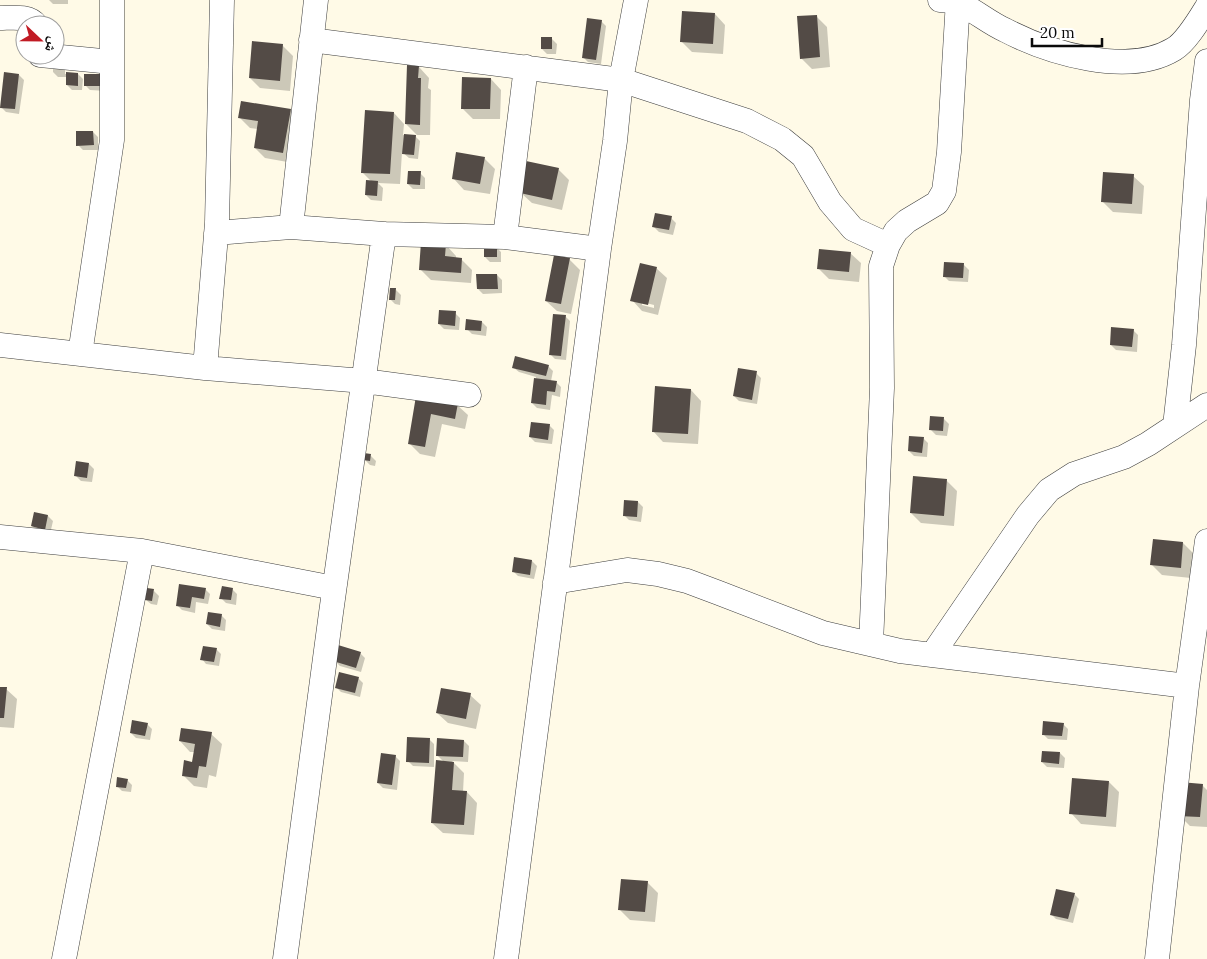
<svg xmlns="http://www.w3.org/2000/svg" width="1207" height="959" font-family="Lora,'Noto Naskh Arabic',serif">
	<rect width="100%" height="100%" fill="#fffae7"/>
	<path fill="#0003" fill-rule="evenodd" d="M49,0H68V4H53Z
		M715,14L725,25L723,54L692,52L681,41Z
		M816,16L827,27L830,67L812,69L801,58Z
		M601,21L606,26L601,64L588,62L583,57Z
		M552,39L557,44L556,54H547L542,49Z
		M282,45L293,56L290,91L260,88L250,78Z
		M53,65H60L65,70V74H78L83,79L82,90H72L67,85V77H58L53,72Z
		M419,67L429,78L428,88L431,90L430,135H417L406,124Z
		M19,75L24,80L19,114L6,112L1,107Z
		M86,75L107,91L90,90L85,85Z
		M491,79L501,90L500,119H473L462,108Z
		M290,110L301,121L293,163L265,158L255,148L258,129L250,128L240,118Z
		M394,113L404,124L403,135L415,136L420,141L418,159L409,158L402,152L400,184L378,183L383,188L382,201L371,200L366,195L372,182L362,172Z
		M93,132L98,137V150H83L78,145Z
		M484,158L495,169L490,194L464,190L454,179Z
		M558,169L569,180L562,210L532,203L521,193Z
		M420,173L425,178V189H413L408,184Z
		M1133,176L1144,186L1142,214L1113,212L1102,201Z
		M671,218L676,223L673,235L659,232L654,227Z
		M446,245L456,256V259H461L472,270L471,283L431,280L420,269Z
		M496,247L501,252V262H490L485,257Z
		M850,253L861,263L859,282L829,279L818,268Z
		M569,259L580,270L571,314L557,311L546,301Z
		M964,265L969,270L968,282L949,281L944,276Z
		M656,268L667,278L658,315L642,311L632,300ZM642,302L654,305V308L642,305Z
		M497,275L502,280V293L483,294L478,289Z
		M396,290L401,295L400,305L395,304L390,299Z
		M455,313L460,318L459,330L444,329L439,324Z
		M565,316L570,321L566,360L555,359L550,354Z
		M482,322L487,327L486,336L472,334L467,329Z
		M1133,330L1138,335L1137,352L1116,350L1111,345Z
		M548,366L553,371L551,381L556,382L561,387L560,397L552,395L550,410L537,408L532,403L536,377L519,372L514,368Z
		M756,373L761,378L757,404L739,401L734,396Z
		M691,390L701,401L698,444L663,442L653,431Z
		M417,397L457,405L468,415L465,429L442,424L435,457L420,454L409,443Z
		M944,419L949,424L947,436L936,435L931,430Z
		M549,425L554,430L552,444L535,442L530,437Z
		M923,438L928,443L927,457L914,456L909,451Z
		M371,456L376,461L375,466L370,465L365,460Z
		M77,462L89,464L94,469L92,482L81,481L76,476Z
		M946,480L957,491L954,526L921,523L911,513Z
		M626,501L638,502L643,507L641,522L629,520L624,515Z
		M35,514L48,516L53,521L50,534L37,531L32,526Z
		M1183,543L1193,553L1191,578L1162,575L1152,565Z
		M532,561L537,566L534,579L518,576L513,571Z
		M205,589L210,594L208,604L196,602L195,613L182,610L177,605Z
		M232,589L237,594L236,605L226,603L221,598Z
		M154,591L159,596L157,605L151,604L146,600Z
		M221,615L226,620L225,631L212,629L207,624Z
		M216,649L221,654L219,666L206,664L202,659Z
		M360,653L365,658L361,672L340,666L335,661Z
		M358,678L363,683L360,697L341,692L336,687Z
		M0,688L6,689L17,699L14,728L0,727Z
		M470,695L481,705L476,729L448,723L437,713Z
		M147,724L152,729L150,740L136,738L131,733Z
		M1063,724L1068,729L1067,740L1048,739L1043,734Z
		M211,734L222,744L216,777L209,775L207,788L194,786L183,775L193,763L195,752H190L180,741Z
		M429,739L434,744V767L413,766L408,761Z
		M464,741L469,746L468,762L452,761L464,773L463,792H467L477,803L474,835L443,833L432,823L444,762L437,755Z
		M1060,753L1065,758L1064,768L1047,767L1042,762Z
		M395,756L400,761L397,790L383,788L378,783Z
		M127,780L132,785L131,792L122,791L117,786Z
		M1109,782L1119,792L1116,827L1081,824L1071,813Z
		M1202,785L1207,790V827L1190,826L1179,815Z
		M647,882L658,893L655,922L630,920L619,909Z
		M1074,894L1079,899L1073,923L1056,919L1051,914Z"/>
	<path fill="#534b46" d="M682,11L715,13L713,44L680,42Z
		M817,15L820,57L800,59L797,16Z
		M587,18L602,20L596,60L582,58Z
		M541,37H552V49H541Z
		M252,41L283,44L280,81L249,78Z
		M407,65L419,66L418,78H421L420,125L405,124Z
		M4,72L19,74L15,109L0,108Z
		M66,72L78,73V86L66,85Z
		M84,74H102V86H84Z
		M462,77L491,78L490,109H461Z
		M241,101L291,109L283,153L254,148L258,121L238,118Z
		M365,110L394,112L390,174L361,173Z
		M76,131H93L94,145L76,146Z
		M404,134L416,135L414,155L402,154Z
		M456,152L485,157L480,184L452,179Z
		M526,161L559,168L552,200L520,193Z
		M408,171H421L420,185L407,184Z
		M1103,172L1134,174L1132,204L1101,202Z
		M366,180L378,181L377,196L365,195Z
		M655,213L672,216L669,230L652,227Z
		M421,242L446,244L445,256L462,258L461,273L419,270Z
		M484,245L497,246V257H484Z
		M819,249L851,252L849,272L817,269Z
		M554,255L570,258L561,304L545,301Z
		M944,262L964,263L963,278L943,277Z
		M640,263L657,267L648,305L630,301Z
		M476,274H497L498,289H477Z
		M390,288H396L395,300H389Z
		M439,310L456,311L455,326L438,324Z
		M553,314L566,315L561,356L549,355Z
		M466,319L482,321L481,331L465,330Z
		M1111,327L1134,329L1132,347L1110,345Z
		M515,356L549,365L546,376L512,368Z
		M738,368L757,371L752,400L733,396Z
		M534,378L557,381L555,392L547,391L546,405L531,403Z
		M655,386L691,389L688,434L652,432Z
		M416,396L458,403L455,419L431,414L425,447L408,444Z
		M930,416L944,417L943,431L929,430Z
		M531,422L550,424L548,440L529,437Z
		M909,436L924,437L922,453L908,451Z
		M364,453L371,454L370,461L363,460Z
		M76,461L89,463L87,478L74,476Z
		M913,476L947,479L944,516L910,513Z
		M624,500L638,501L637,517L623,516Z
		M34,512L48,515L45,530L31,526Z
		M1153,539L1183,542L1181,568L1150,565Z
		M514,557L532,560L530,575L512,572Z
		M179,584L206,588L204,599L192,597L190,608L176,606Z
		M222,586L233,588L231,600L219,599Z
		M147,588L154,589L152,601L145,600Z
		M208,612L222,614L220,627L206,624Z
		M338,645L361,652L356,668L333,661Z
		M203,646L217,648L214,662L200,660Z
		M339,672L359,677L355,693L335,688Z
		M0,687H7L4,718H0Z
		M441,688L471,693L466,719L436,713Z
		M132,720L148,723L145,736L130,733Z
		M1043,721L1064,723L1062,736L1042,735Z
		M181,728L212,732L206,767L199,766L197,778L182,776L184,760L192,762L195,744L179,741Z
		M407,737L430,738L429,763L406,762Z
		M437,738L464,740L463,757L436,756Z
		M1042,751L1060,752L1059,764L1041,762Z
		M381,753L396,755L392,785L377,783Z
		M436,760L454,762L452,790L467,791L464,825L431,823Z
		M117,777L128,779L126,788L116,787Z
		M1072,778L1109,781L1106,817L1069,814Z
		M1180,782L1203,784L1200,817L1178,816Z
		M621,879L648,881L645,912L618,910Z
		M1056,889L1075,893L1068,919L1050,915Z"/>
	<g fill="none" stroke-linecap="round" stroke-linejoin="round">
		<g stroke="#3d3d3d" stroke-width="25">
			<path id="street" d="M940,0C945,1 953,0 958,3C973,9 989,23 1005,30C1049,53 1128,77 1174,49C1186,42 1199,20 1207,7
				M0,18C11,18 29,15 36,25
				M311,40L621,80L747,121L782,139L803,156L830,202L853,229L888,245
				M40,55L112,62
				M291,227L316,0
				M216,233L291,227L384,234L505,237L599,249
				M505,237L526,67
				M0,345L205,368L364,381L469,395
				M80,354L112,140V0
				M205,368L217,223L222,0
				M1175,426L1184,345L1202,100L1207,61
				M0,537L142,551L334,588
				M555,582L627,570L658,574L687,581L719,593L823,633L900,651L932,655L1028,515L1049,490L1074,474L1124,457L1148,444L1207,405
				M871,644L882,388L881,266L888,245L896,231L907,221L937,203L944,191L949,152L958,0
				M932,655L1187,686
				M64,959L142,551
				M285,959L331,613L384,234
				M506,959L599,249L615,141L621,80L636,0
				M1157,959L1187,686L1207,541"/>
		</g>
		<use href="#street" stroke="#fff" stroke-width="24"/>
	</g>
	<g transform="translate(40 40) rotate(112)"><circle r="24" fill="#ffffff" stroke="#9d9d9d"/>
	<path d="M0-4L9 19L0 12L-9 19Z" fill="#c11b24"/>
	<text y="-8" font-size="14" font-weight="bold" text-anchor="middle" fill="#0a0a0a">ش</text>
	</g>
	<path d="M1032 38v8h70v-8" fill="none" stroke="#0a0a0a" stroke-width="2.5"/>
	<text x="1040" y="38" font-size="15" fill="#0a0a0a" stroke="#ffffff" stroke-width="4" paint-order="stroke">20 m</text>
</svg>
